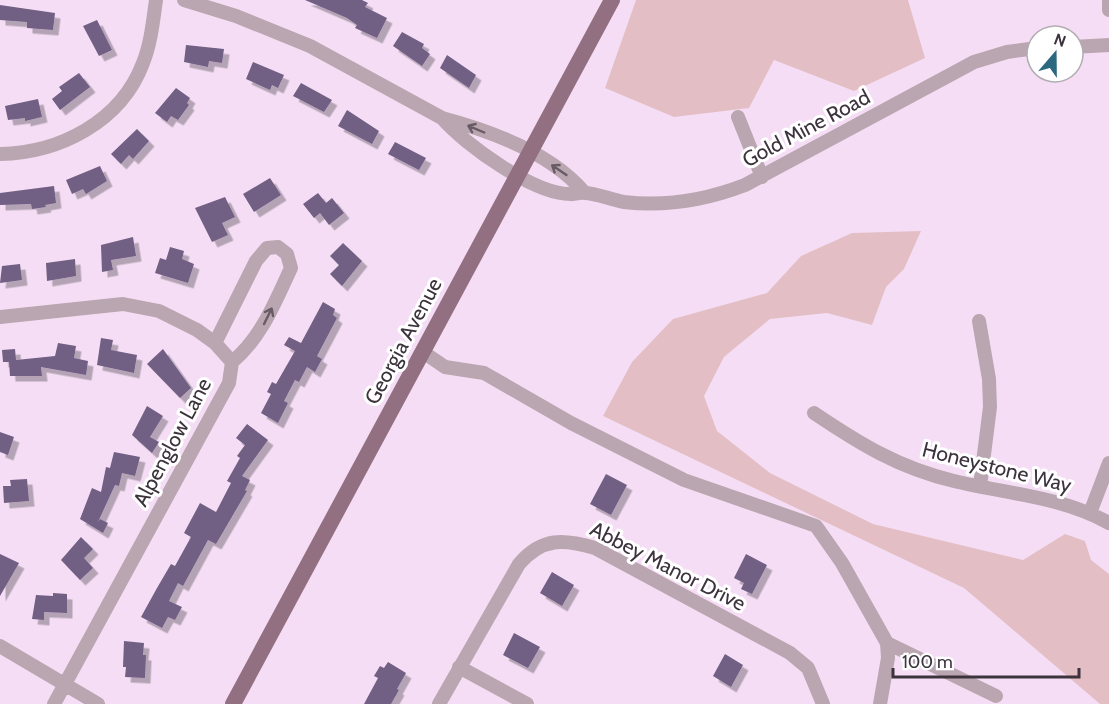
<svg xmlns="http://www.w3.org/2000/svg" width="1109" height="704" font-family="Cabin,sans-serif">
	<defs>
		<filter id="shadow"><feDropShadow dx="5.5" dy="5.5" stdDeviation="0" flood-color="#0004"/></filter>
	</defs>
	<rect width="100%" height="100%" fill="#f5def5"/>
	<path fill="#e3bfc5" d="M636,0H908L925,58L854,91L774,60L749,108L674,117L605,88Z
		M921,231L904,269L886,287L872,325L827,313L770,319L724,357L704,396L717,431L770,473L873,524L1023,560L1065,534L1085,541L1091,560L1109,574V704H1100L964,588L603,416L632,362L673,319L767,293L801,256L852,233Z"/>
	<path fill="#715e84" filter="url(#shadow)" d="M305,0H362L368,3L365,7L387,18L377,38L355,28L357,25L347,18Z
		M0,5L55,13L53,30L27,28V22L0,20Z
		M97,20L112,50L99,56L83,26Z
		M402,32L424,44L422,48L430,54L422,66L393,46Z
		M186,45L224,49L222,63L209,61L208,67L184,62Z
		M447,55L476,75L469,88L440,68Z
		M253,62L284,75L278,88L272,85L270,90L246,79Z
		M79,73L90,87L60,110L52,99L62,91L59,87Z
		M301,83L332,100L324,112L293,96Z
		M176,88L190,98L187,103L189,105L178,120L171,116L167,122L155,113Z
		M38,99L42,117L25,121V118L8,120L5,106Z
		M347,110L379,131L372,144L338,126Z
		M137,129L149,141L133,159L129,155L121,164L111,154Z
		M395,142L426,158L419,170L388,154Z
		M100,166L107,181L86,194L83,189L72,194L66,180Z
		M270,178L281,195L254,212L243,194Z
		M54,186L56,203L45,205L46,207L32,209L31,204L0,205V193Z
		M318,193L326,203L332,198L344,213L329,225L320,213L314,218L303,204Z
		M225,197L235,217L222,223L228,235L212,242L195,208Z
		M133,237L136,256L111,260L113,270L102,272L101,245Z
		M343,243L362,261L342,286L330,274L339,265L330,256Z
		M170,247L184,251L182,259L194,264L188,283L155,273L160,258L166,260Z
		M75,259L76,276L47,281L46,263Z
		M20,264L22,280L0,283L2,266Z
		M323,302L335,309L333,315L337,318L317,356L322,359L315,372L307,367L299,382L295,380L284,401L288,403L278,423L261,413L271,394L267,392L272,382L276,384L295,351L284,345L289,337L301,343Z
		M101,338L113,340L111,350L137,355L134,373L97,365Z
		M58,343L76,346L74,358L88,361L86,375L41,367L42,376H10L9,362H3L2,350L15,349L16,360L55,356Z
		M163,349L191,388L180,398L147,364Z
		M147,406L163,416L150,437L159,442L152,453L132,435Z
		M247,424L268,440L242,476L250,480L245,490L247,491L216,544L208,540L183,586L178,583L169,601L182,607L175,620L168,617L162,628L141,617L157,588L171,564L175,566L191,537L184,533L200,503L216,512L231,483L227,481L240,458L237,456L245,445L236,438Z
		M0,432L14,437L8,455L0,452Z
		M114,452L140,457L135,476L122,473L119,486L115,485L98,522L100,519L108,523L103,533L80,519L92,488L101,492L106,467L110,468Z
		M606,474L627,485L611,515L590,504Z
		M27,479L29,501L4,503L3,486H11L10,480Z
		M81,537L93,549L84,558L93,568L80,580L61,560Z
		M0,554L19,563L0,596Z
		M746,554L767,565L752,594L741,589L744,583L734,578Z
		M552,572L574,585L562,606L540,593Z
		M53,593L67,594V613L44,612V620L32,619L36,595L53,596Z
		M514,633L540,647L528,668L503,655Z
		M124,641L144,643L143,655H146L145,678L125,677L126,667H123Z
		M725,654L743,665L731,687L713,676Z
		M388,662L406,673L397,689L399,690L391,704H364L378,678L374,676L380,666L384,668Z"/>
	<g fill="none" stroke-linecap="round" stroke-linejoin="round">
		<path stroke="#baa6b0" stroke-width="14" d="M184,0L236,16L310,46L442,118
			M1109,0V10
			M1073,47L1109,45
			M738,117L762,177
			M0,154C59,153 121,122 143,63C151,43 153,21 156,0
			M584,192C551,153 491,131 442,118C465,145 534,194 570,194C575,195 579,192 584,193C597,193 611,200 624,202C666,207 706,200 745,185L974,62L1007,52L1037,48
			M0,317L123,304L159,311L197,330L215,343L232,362
			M979,321L989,379L990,407L980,486
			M423,352L445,367L484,373L571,423L684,480L816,526L842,563L887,643L888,658L880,704
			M814,413C860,444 899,468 954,481C1007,494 1060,496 1109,523
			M1090,513L1109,463
			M887,643L996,696
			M0,646L98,704
			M459,667L527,704
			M54,704L229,383L232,362C262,337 275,302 291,268L287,254L278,247L267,248L256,261L215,343
			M439,704L519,564C542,537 564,539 595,548L790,653L808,668L823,704"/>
		<path stroke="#936f82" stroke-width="16" d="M233,704L612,0"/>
	</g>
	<defs><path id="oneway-shaft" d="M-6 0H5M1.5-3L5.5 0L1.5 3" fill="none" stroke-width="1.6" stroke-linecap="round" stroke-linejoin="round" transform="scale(1.5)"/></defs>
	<g stroke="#685b65">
		<use href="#oneway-shaft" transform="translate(476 129) rotate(-157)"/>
		<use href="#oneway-shaft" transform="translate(559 170) rotate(-146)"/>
		<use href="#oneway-shaft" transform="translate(268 316) rotate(-64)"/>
	</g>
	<g text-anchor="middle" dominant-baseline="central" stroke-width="6" stroke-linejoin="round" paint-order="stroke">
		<g font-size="21" fill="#3c333c" stroke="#fff">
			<text transform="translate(806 128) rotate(-28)">Gold Mine Road</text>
			<text transform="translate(403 341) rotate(-62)">Georgia Avenue</text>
			<text transform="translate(172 442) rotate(-62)">Alpenglow Lane</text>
			<text transform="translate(997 467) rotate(14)">Honeystone Way</text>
			<text transform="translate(668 566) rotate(27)">Abbey Manor Drive</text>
		</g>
	</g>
	<g transform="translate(1055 54) rotate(20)"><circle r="28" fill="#ffffff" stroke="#b1adb1" stroke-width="1.5"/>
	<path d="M0-4.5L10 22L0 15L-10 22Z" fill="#2c687f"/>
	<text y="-9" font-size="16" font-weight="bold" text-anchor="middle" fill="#3c333c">N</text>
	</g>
	<path d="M893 668v9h186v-9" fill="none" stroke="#3c333c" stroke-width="3"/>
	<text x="902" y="668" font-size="18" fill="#3c333c" stroke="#ffffff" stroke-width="4.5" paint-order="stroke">100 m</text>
</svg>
